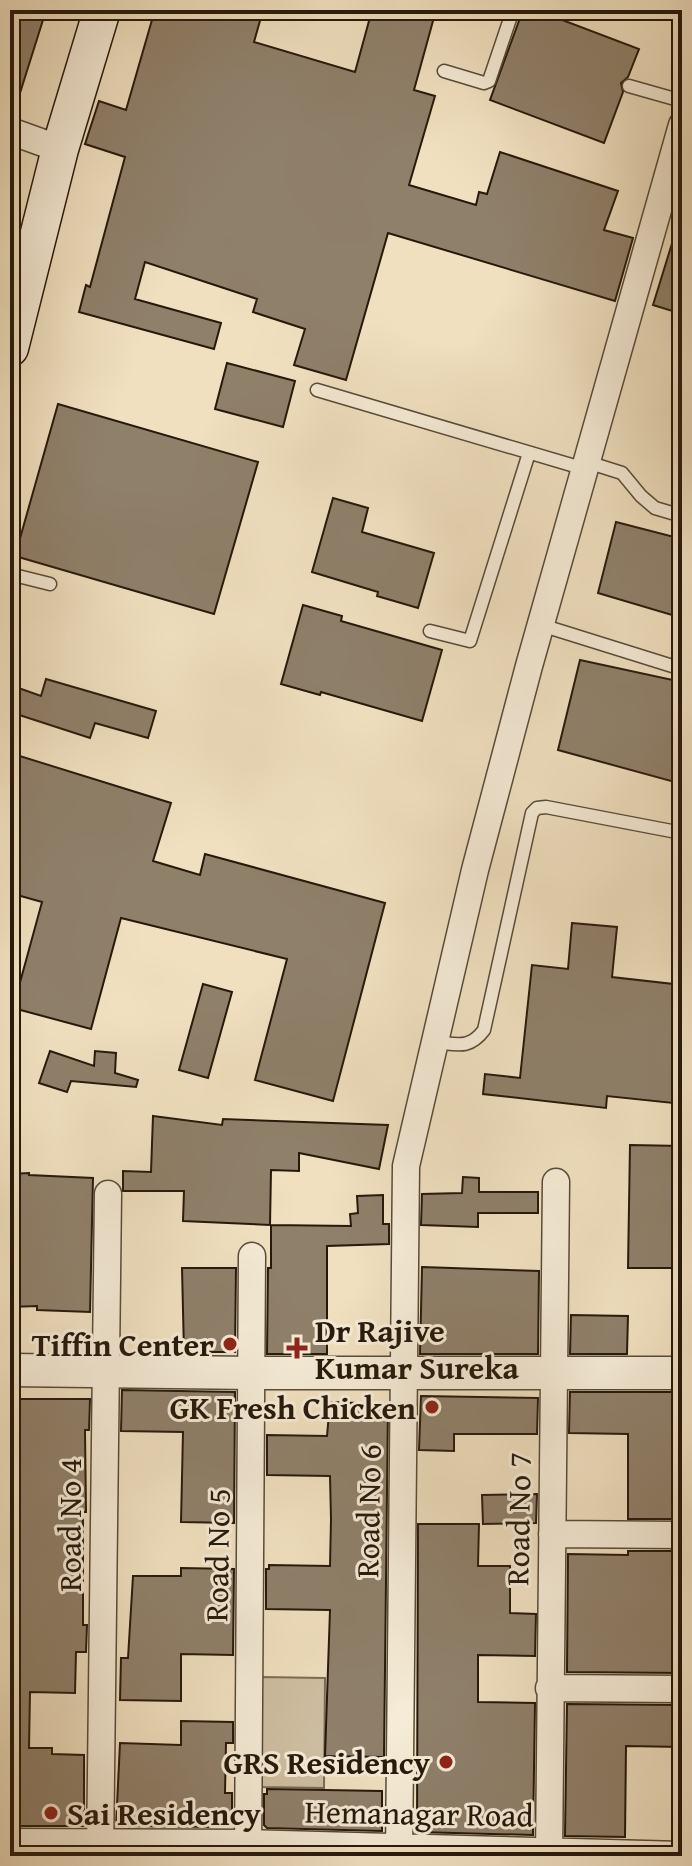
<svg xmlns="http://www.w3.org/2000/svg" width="692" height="1866" font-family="'Gentium Book Plus',serif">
	<rect width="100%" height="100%" fill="#f0e0c0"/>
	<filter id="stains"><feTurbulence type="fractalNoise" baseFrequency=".0025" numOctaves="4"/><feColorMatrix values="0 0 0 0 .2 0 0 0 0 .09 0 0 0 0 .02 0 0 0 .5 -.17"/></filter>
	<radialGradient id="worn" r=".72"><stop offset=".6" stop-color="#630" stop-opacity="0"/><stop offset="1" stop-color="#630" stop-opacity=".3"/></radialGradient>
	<path fill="#cebea1" stroke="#7a6c56" stroke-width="2" d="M261,1677L325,1678L324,1788L260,1787Z"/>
	<path fill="#8f806a" stroke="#26190c" stroke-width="2" d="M10,10L43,20L14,112L10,111Z
		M171,10H263L254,42L355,72L372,10H436L414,90L435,96L409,185L476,205L479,192L487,194L500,152L618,191L604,230L633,238L615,301L388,233L346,380L294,365L305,329L253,312L257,299L145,262L135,299L221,323L214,349L79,312L86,285L90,287L125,157L85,144L99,101L126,110L154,13L170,17Z
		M523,10H536L639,49L628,77L621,83L623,92L604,143L490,100Z
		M678,224H682V314L653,305Z
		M227,363L295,381L283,427L215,409Z
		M58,404L258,462L214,614L15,556Z
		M333,498L368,508L362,532L434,553L418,608L377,596L378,592L312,572Z
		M616,522L682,539V618L598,593Z
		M303,605L342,616L341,621L442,650L422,721L321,692L320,695L281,684Z
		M580,660L682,682V784L558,750Z
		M46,679L156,711L148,738L95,723L90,738L10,712V685L41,696Z
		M10,753L171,803L153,861L200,875L205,854L385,903L333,1101L255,1080L287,959L121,918L91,1029L13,1008L42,902L10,893Z
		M572,923L617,927L612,977L682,985V1015L673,1103L607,1096L606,1108L483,1094L485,1074L520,1078L532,965L568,969Z
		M203,984L232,992L208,1078L179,1070Z
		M50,1051L94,1066L95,1051L116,1053L115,1073L138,1080L136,1087L71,1081L67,1092L39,1083Z
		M153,1116L222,1125L223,1119L388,1125L379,1169L299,1153V1171L271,1170L270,1225L183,1221L184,1191H123V1171L151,1172Z
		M630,1145L682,1146V1268H628Z
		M29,1173V1175L93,1178L90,1312L37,1310V1306L10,1307V1174Z
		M463,1177L479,1178V1192H538V1213H478V1227L421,1225L422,1194L462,1193Z
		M383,1195V1224H389V1244L327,1246V1354H267L268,1268H271V1225L351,1226L350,1214L358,1213L357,1196Z
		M422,1267L539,1271L538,1354H420Z
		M182,1268H236L235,1352H184Z
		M571,1315L628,1316L627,1354H570Z
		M122,1390L235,1392L234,1523L181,1522L183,1432L121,1431Z
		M570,1392H682V1519H628V1434L569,1433Z
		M421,1396L538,1398L537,1434H454V1451L419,1450Z
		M10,1399H90L89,1430H85L86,1512H83V1625H87L86,1652H76L75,1693L30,1692L29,1748H52V1754L84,1755V1826H10Z
		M330,1402L388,1404L384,1757L325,1756L330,1610L266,1609V1569H269V1565L330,1566L331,1519L330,1476L267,1475V1435L327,1436Z
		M537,1494L536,1523L483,1524L482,1495Z
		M418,1524H479L478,1566H510V1613L536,1614L535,1656L478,1655V1702L535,1703L533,1835L417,1832Z
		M628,1551H682V1673L567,1672L568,1554L628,1555Z
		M181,1568L234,1569L233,1655L181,1654V1701L120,1700L121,1658H128L133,1576H181Z
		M567,1704L682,1705V1747L626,1746L625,1837L565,1836Z
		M181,1721L233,1722V1743H226L225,1793H232V1824H219V1827L116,1826L120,1743L181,1745Z
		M267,1789L382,1791V1831L267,1828L264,1825V1794H267Z"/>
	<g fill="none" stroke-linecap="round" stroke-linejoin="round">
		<g stroke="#584b39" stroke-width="15">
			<path id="service" d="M444,71L484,83L489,81L513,10
				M629,86L682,101
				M317,390L585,469
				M587,462L622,473L641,496L655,508L682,516
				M10,574L50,584
				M541,625L682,669
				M430,631L470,641L529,453
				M435,1042C457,1044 469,1050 484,1030L532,813L537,808L546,807L682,833"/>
		</g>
		<g stroke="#584b39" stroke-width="29">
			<path id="minor" d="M10,131L60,149
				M552,1534L682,1535
				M549,1688L682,1689
				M10,1842L248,1843L682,1855
				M100,1856L108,1194
				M248,1856L252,1256
				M399,1856L406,1166L475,870L529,666L682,125
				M549,1856L556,1182"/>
		</g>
		<g stroke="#584b39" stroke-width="35">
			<path id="tertiary" d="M10,1370L253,1373H682"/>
		</g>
		<g stroke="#26190c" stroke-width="39">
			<path id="secondary" d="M10,348L60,149L102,10"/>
		</g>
		<use href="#service" stroke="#f5ebd6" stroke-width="12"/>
		<use href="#minor" stroke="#f5ebd6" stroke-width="26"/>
		<use href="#tertiary" stroke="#f5ebd6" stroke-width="32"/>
		<use href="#secondary" stroke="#f5ebd6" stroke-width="36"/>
	</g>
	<g fill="#8f2418" stroke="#f5ebd6" stroke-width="3">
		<circle cx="230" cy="1344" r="8"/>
		<path d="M293 1336h8v8h8v8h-8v8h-8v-8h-8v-8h8z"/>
		<circle cx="432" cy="1407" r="8"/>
		<circle cx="446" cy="1762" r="8"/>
		<circle cx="51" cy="1813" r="8"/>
	</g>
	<g text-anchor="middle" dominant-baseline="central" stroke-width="6" stroke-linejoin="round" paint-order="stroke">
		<g font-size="32" font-weight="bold" fill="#26190c" stroke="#f5ebd6" text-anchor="end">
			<text x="315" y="1330" text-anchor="start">Dr Rajive<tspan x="315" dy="37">Kumar Sureka</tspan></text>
			<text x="214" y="1344">Tiffin Center</text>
			<text x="416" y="1407">GK Fresh Chicken</text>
			<text x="430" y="1762">GRS Residency</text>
			<text x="67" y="1813" text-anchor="start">Sai Residency</text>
		</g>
		<g font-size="32" fill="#26190c" stroke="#f5ebd6">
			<text transform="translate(368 1511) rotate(-89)">Road No 6</text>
			<text transform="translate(518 1519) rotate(-89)">Road No 7</text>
			<text transform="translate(69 1525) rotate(-90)">Road No 4</text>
			<text transform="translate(217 1555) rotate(-89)">Road No 5</text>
			<text transform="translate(419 1813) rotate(1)">Hemanagar Road</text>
		</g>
	</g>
	<rect width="692" height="1866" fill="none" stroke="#f0e0c0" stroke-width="40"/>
	<rect x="12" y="12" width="668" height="1842" fill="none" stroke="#26190c" stroke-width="4"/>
	<rect x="20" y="20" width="652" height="1826" fill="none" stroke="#26190c" stroke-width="2"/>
	<rect width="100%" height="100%" filter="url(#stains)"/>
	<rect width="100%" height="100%" fill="url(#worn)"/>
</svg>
